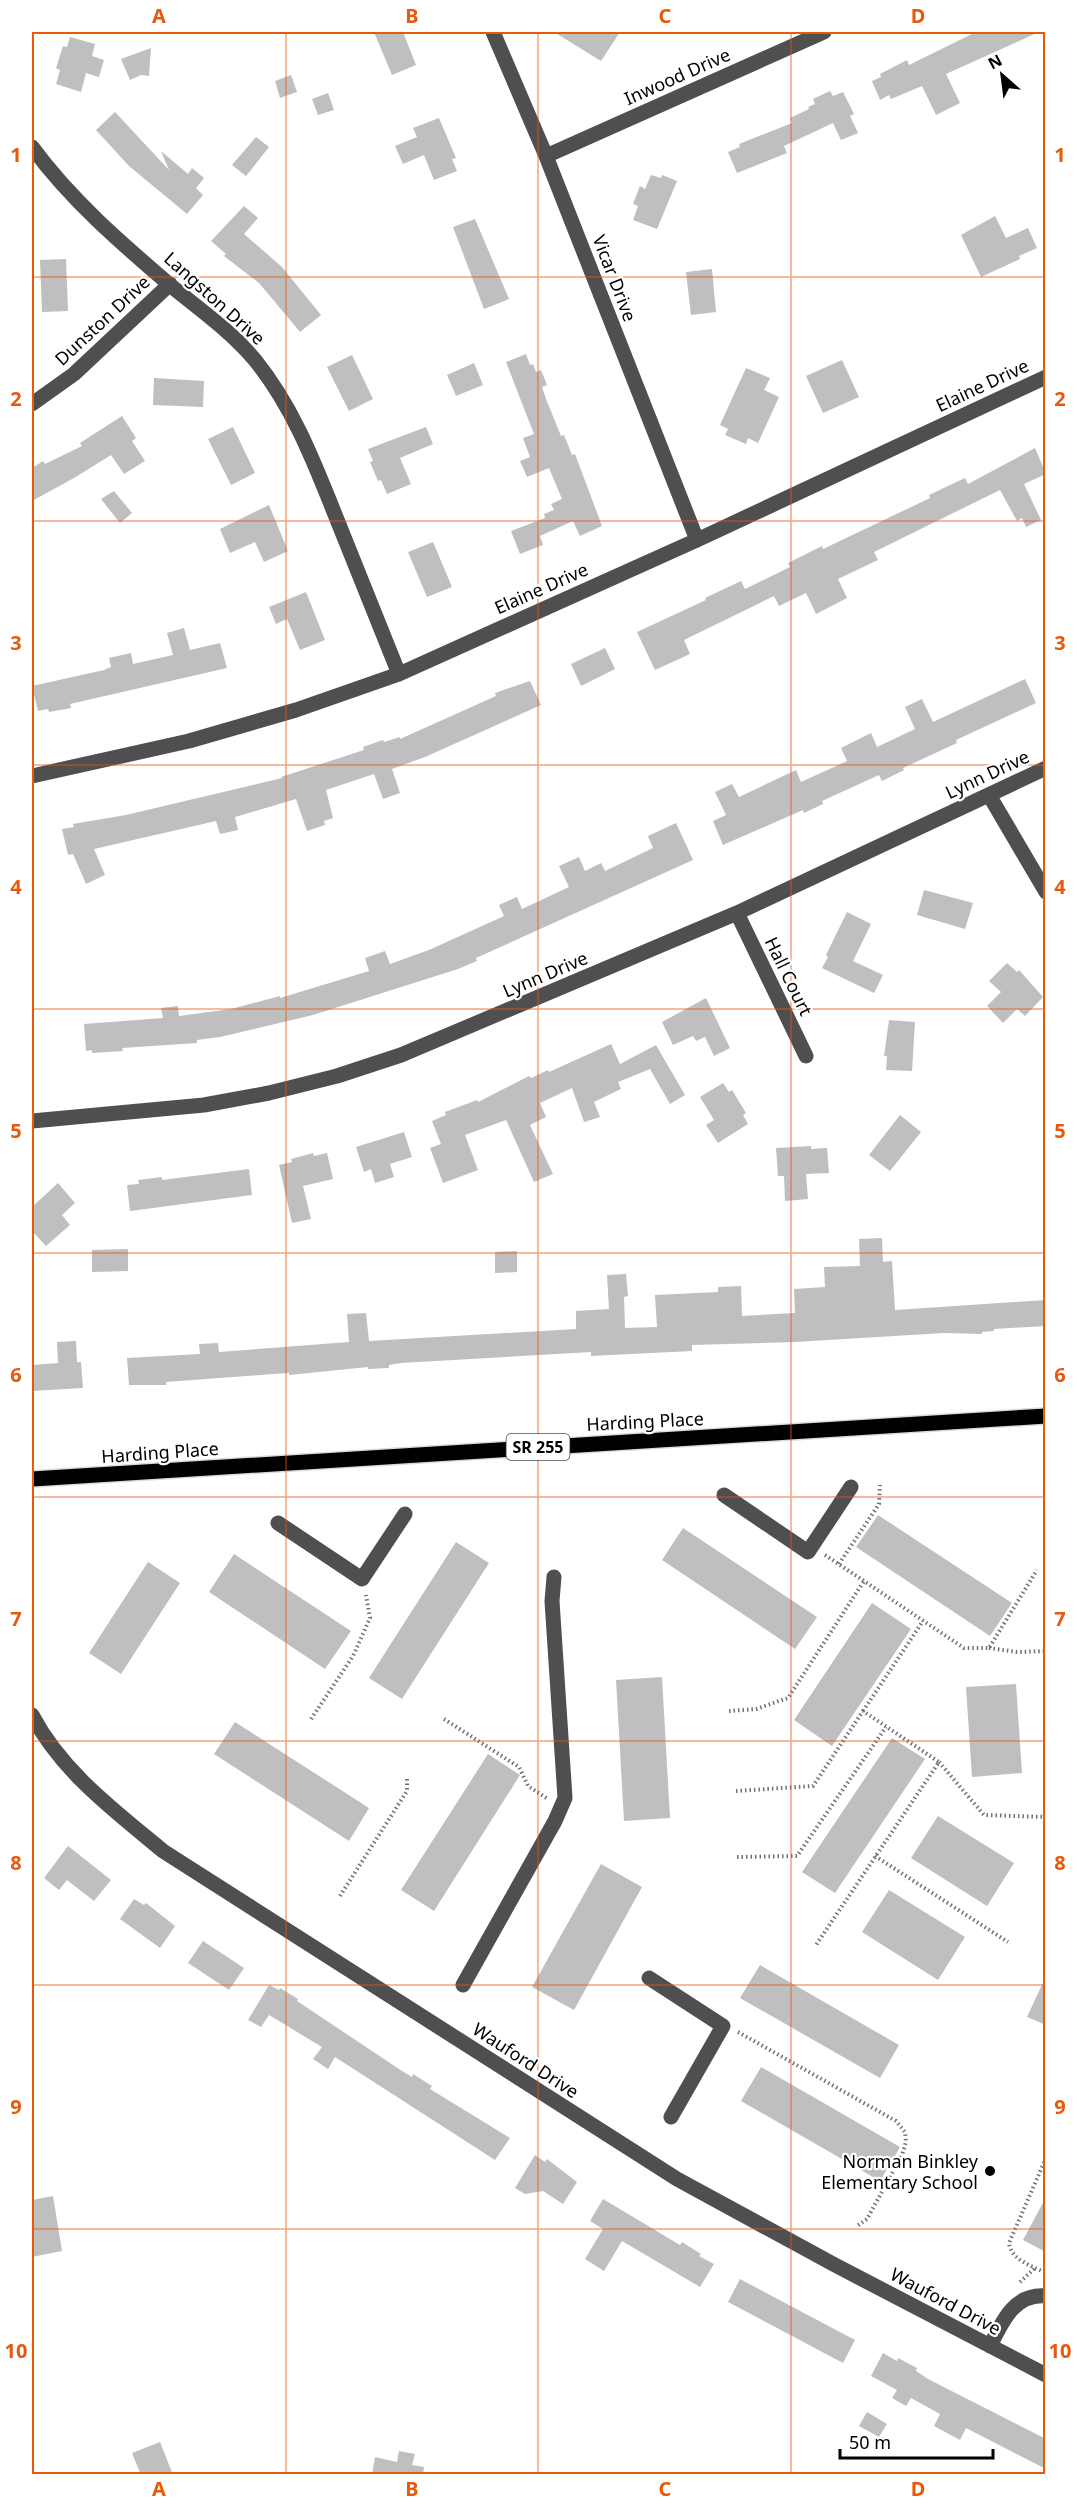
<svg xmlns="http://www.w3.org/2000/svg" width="1077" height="2506" font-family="'Noto Sans',sans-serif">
	<rect width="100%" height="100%" fill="#fff"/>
	<path fill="#bfbfbf" d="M374,32H403L416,65L392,75Z
		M554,32H620L601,61Z
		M976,32H1039L946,74L960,103L936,115L922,86L891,99L889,95L880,100L872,81L881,77L880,74L907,60L909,65Z
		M70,37L95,44L92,56L104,60L99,77L86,73L81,92L56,84L60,70L56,68L63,46L67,47Z
		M151,48L149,76L141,75L130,80L121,59Z
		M291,75L297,92L280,98L275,81Z
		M830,91L833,96L843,92L854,114L850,116L858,133L841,140L833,123L784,146L787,153L737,173L728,152L740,147L739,144L792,123L790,118L809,109L808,107L815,104L813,99Z
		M328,93L334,110L318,115L312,99Z
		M115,112L169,170L161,151L188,174L192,168L204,178L196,188L203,195L187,214L129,166L96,130Z
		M439,118L456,158L452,159L457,171L434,180L424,155L403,164L395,146L417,137L413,128Z
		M256,137L269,147L246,176L232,165Z
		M651,175L661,178L662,175L677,181L657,229L633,220L638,206L633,204L640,186L645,189Z
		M244,206L258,218L244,234L282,267L321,315L300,332L259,283L224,256L226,254L211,241Z
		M995,216L1006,238L1028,228L1037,248L1019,256L1020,259L981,277L961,235Z
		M475,219L509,299L484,309L453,227Z
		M66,259L68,311L42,312L40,260Z
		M712,269L716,312L691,315L686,272Z
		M526,354L530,365L533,364L536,372L541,370L547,385L542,387L546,399L561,436L564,435L572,455L575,454L602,526L580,536L573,521L540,536L543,545L520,554L511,531L545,518L544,514L554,510L551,504L562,499L549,468L527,477L520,461L530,457L523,438L534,434L506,362Z
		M352,355L373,399L349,411L327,367Z
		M842,360L859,397L823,413L806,376Z
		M474,363L483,385L456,396L447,375Z
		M746,368L770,378L764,390L779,397L758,443L748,438L746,444L725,435L728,429L720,425Z
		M154,378L204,381L203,407L153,405Z
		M122,416L136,438L132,441L145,461L124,474L111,455L74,478L32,501V468L43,461L45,464L82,446L80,443Z
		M233,427L255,473L231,485L208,439Z
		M426,427L433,444L400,458L411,484L387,494L381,480L378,481L370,462L373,461L368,449Z
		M1035,448L1046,474L1024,484L1041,520L1026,527L1022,518L1017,521L1000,490L874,552L878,560L838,579L847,598L816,614L806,593L779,606L774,596L684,640L690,654L655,670L637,632L706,600L705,598L741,581L745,589L790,567L788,563L822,546L823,549L930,498L929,495L965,478L968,484Z
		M114,491L132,513L120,523L101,499Z
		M269,505L288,551L264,562L255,542L230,553L220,529Z
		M433,542L452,587L427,597L408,552Z
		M306,592L325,640L300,650L287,619L276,624L269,607Z
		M184,628L190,650L220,643L227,668L70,704L71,708L49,712L48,709L38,711L32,686L104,670L111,667L109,658L131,653L133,664L173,655L167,633Z
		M605,648L615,669L581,686L571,664Z
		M1025,679L1036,703L956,740L957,743L903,768L904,770L882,781L879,775L822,801L823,804L804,813L803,810L723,845L713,821L726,815L715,792L732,784L739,797L796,770L801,782L847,761L841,748L871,733L877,747L915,729L905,707L922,699L933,722Z
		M530,681L541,705L425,757L392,769L400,793L383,799L374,774L326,790L333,818L324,821L325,825L307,831L296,799L235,817L238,830L220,834L216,821L94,849L105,875L86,884L73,854L68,855L62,829L74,827L73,824L126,815L282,778L281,777L364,750L363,747L383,740L384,742L400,737V739L496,696L495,693Z
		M676,823L693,860L476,958L477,961L458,969L313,1015L220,1037L197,1040V1043L122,1048L123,1051L92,1053V1050L86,1051L84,1024L163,1018L161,1008L178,1006L179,1016L231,1009L280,996V998L369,971L365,958L385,951L390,964L429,950L504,916L499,905L517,897L522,909L569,887L559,866L579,857L585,871L601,863L605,871L653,848L648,836Z
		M924,890L973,903L965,929L917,915Z
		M847,912L871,924L853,961L883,975L874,993L822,968L828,957L826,955Z
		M1007,963L1017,972L1019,970L1043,997L1025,1016L1017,1009L1003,1023L987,1006L1001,992L989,981Z
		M706,998L730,1048L714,1056L705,1037L696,1041L693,1036L673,1045L662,1022Z
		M889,1020L915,1022L912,1071L886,1070L887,1056H884Z
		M611,1044L620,1064L656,1045L685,1095L670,1104L650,1069L618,1082L621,1089L594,1102L600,1117L584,1122L572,1088L540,1103L546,1117L530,1125L553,1174L534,1182L506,1120L465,1135L478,1170L443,1183L430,1148L441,1144L432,1121L446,1115L445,1112L477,1100L478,1102L529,1076L531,1078L548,1070L549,1072Z
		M723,1083L729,1092L732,1090L746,1113L743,1115L748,1124L718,1143L706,1125L714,1120L700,1097Z
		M900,1115L921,1132L890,1171L869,1155Z
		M404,1132L412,1157L390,1164L394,1177L375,1183L371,1169L364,1172L356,1147Z
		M811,1146V1149L827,1148L829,1173L806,1174L808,1199L785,1201L784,1176H778L776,1148Z
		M313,1153L314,1156L327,1153L333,1179L303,1186L311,1219L292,1223L279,1165L292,1162L291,1159Z
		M249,1169L252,1195L130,1211L127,1185L139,1184L138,1180L162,1177V1180Z
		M58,1183L75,1203L62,1215L70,1225L46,1246L32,1231V1207Z
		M882,1238L883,1262L892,1261L895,1310L1046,1300V1326L994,1329V1331L982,1332V1334L944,1333L795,1342L692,1345V1351L591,1356V1352L401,1363L389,1365V1368L368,1369V1367L289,1375V1373L273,1374L166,1382V1385H129L127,1358L200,1354L199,1344L218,1343L219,1352L349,1342L347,1314L366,1313L369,1341L576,1329V1311L609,1309L607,1275L626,1274L628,1296L624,1297L625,1328L657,1327L655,1295L718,1292V1287L741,1286L742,1316L795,1313L794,1289L825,1287L824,1267L860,1266L859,1239Z
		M128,1249V1271L92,1272V1250Z
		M517,1251V1272L495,1273V1252Z
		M76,1341L77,1362H81L83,1388L32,1391V1365L58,1363L57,1342Z
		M878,1515L1012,1603L990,1636L856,1547Z
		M683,1528L817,1617L795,1649L662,1560Z
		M456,1542L489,1563L402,1699L369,1678Z
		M234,1554L351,1631L325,1669L209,1592Z
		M148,1562L180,1583L121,1674L89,1653Z
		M872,1603L911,1629L832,1746L794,1720Z
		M662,1677L670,1818L624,1821L616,1680Z
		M1016,1684L1022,1773L972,1777L966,1687Z
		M235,1722L369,1808L349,1841L214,1754Z
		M892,1738L925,1759L835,1893L802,1872Z
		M488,1754L520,1775L434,1911L401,1890Z
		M938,1816L1014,1863L987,1906L911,1858Z
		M68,1846L111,1880L94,1901L67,1880L59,1890L44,1878Z
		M601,1864L642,1887L574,2010L532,1987Z
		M889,1890L965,1937L938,1980L862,1932Z
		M134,1899L144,1905L146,1903L175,1926L160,1948L120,1919Z
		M203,1941L244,1968L229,1990L188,1963Z
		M760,1965L899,2045L880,2078L740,1998Z
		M1046,1976V2025L1027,2017Z
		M269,1985L279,1990L280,1988L298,1999L297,2001L402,2071L412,2077L413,2074L432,2086L430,2089L510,2138L495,2160L335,2057L328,2069L313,2059L322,2047L269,2015L261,2027L248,2020Z
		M761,2067L900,2147L880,2181L741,2101Z
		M535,2155L545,2162L547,2159L577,2182L563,2204L543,2191L525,2194L515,2188Z
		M53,2196L62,2251L32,2257V2200Z
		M1046,2197V2252L1023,2240Z
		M603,2199L680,2245L682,2242L701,2254L699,2256L714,2264L700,2287L622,2241L604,2271L585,2259L603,2229L590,2221Z
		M740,2279L855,2340L843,2363L728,2302Z
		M883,2353L897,2361L898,2358L917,2368L916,2371L928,2379L1046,2439V2469L966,2428L960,2440L934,2426L940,2414L911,2398L906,2406L892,2398L897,2390L871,2376Z
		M867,2412L887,2424L879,2437L859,2426Z
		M160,2442L173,2475H141L132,2453Z
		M399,2451L415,2454L412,2465L424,2467L423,2475H372L375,2457L397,2462Z"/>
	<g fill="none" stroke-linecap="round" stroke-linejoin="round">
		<g stroke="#dbdbdb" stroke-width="18">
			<path id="major" d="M32,1479L1046,1416"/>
		</g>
		<path stroke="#717171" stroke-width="4" stroke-dasharray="1.5 3" stroke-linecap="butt" d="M825,1555L964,1648H989L1037,1570
			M839,1564L879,1504L880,1485
			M989,1648L1017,1652L1046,1651
			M729,1711L756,1709L788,1698L864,1581
			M863,1711L923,1621
			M311,1719L353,1656L370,1618L366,1595
			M444,1719L519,1767L528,1786L548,1799
			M939,1762L984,1815L1046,1817
			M736,1791L813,1786L863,1711L939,1762L816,1945
			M875,1856L1008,1942
			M737,1857L797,1856L886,1727
			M340,1896L407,1791V1778
			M738,2032L896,2121L905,2132L906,2142L902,2155L867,2219L857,2226
			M1046,2158L1009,2243C1011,2260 1032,2266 1046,2273
			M1020,2282L1035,2268"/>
		<path stroke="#4f4f4f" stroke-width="15" d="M493,32L546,156L697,540
			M32,147C71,200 121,243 170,285C199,309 231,331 255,360C293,407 314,462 336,517C357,569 378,621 399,674
			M546,156L824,32
			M32,404L74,374L170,284
			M32,776L189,741L296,710L399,674L697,540L1046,377
			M989,795L1046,892
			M737,913L806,1056
			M32,1121L204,1105L269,1093L337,1076L401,1055L737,913L1046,768
			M724,1495L808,1552L851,1487
			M278,1523L362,1579L405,1514
			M32,1715C62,1772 115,1811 163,1851L677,2179L835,2265L1046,2375
			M649,1978L723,2026L671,2117
			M463,1985L555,1821L565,1798L552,1601L554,1577
			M990,2346C1002,2322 1014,2293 1046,2296"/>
		<use href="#major" stroke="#000" stroke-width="15"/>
	</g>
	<path fill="none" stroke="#e8590c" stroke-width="1.5" stroke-opacity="0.55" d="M286,32V2474M538,32V2474M791,32V2474M32,277H1046M32,521H1046M32,765H1046M32,1009H1046M32,1253H1046M32,1497H1046M32,1741H1046M32,1985H1046M32,2229H1046"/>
	<circle fill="#000" stroke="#fff" stroke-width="2" cx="990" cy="2171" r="6"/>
	<g text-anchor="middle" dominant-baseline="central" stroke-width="4.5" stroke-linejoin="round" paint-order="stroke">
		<rect fill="#fff" stroke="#4c4c4c" stroke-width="1.5" x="506.5" y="1434" width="63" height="26" rx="4.5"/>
		<g font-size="16" font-weight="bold" fill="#000">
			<text x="538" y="1447">SR 255</text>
		</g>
		<g font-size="18" fill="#000" stroke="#fff">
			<text transform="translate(677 76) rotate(-24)">Inwood Drive</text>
			<text transform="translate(615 278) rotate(69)">Vicar Drive</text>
			<text transform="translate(215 298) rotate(42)">Langston Drive</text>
			<text transform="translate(102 320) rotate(-43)">Dunston Drive</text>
			<text transform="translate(982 385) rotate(-25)">Elaine Drive</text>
			<text transform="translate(541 588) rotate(-24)">Elaine Drive</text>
			<text transform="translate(987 774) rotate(-25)">Lynn Drive</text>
			<text transform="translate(545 974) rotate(-23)">Lynn Drive</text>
			<text transform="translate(789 976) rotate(64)">Hall Court</text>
			<text transform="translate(645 1421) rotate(-3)">Harding Place</text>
			<text transform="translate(160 1452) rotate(-4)">Harding Place</text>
			<text transform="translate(526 2060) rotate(33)">Wauford Drive</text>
			<text transform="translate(946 2301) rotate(28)">Wauford Drive</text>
		</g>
		<g font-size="18" fill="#000" stroke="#fff" text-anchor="end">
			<text x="978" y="2161">Norman Binkley<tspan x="978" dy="21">Elementary School</tspan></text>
		</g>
	</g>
	<rect width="1077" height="2506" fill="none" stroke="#ffffff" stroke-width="66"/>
	<g transform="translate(1002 75) rotate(332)" stroke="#ffffff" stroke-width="4.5" paint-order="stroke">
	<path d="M0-4.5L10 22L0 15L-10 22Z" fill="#000000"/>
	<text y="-9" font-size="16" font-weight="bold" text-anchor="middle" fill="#000000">N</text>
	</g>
	<path d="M840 2449v9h153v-9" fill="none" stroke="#000000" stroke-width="3"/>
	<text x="849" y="2449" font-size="18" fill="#000000" stroke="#ffffff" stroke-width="4.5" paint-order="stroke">50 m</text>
	<rect x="33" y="33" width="1011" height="2440" fill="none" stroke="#e8590c" stroke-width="2"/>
	<g font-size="20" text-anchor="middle" font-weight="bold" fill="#e8590c">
		<text x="159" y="23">A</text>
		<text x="412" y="23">B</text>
		<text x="665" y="23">C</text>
		<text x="918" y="23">D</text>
		<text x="16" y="162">1</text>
		<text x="1060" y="162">1</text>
		<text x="16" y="406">2</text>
		<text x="1060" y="406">2</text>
		<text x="16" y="650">3</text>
		<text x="1060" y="650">3</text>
		<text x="16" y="894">4</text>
		<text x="1060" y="894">4</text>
		<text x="16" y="1138">5</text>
		<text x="1060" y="1138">5</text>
		<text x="16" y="1382">6</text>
		<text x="1060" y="1382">6</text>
		<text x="16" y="1626">7</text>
		<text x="1060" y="1626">7</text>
		<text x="16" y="1870">8</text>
		<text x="1060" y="1870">8</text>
		<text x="16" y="2114">9</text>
		<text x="1060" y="2114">9</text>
		<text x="16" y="2358">10</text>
		<text x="1060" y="2358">10</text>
		<text x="159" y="2496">A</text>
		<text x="412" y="2496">B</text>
		<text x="665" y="2496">C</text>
		<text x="918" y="2496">D</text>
	</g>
</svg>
